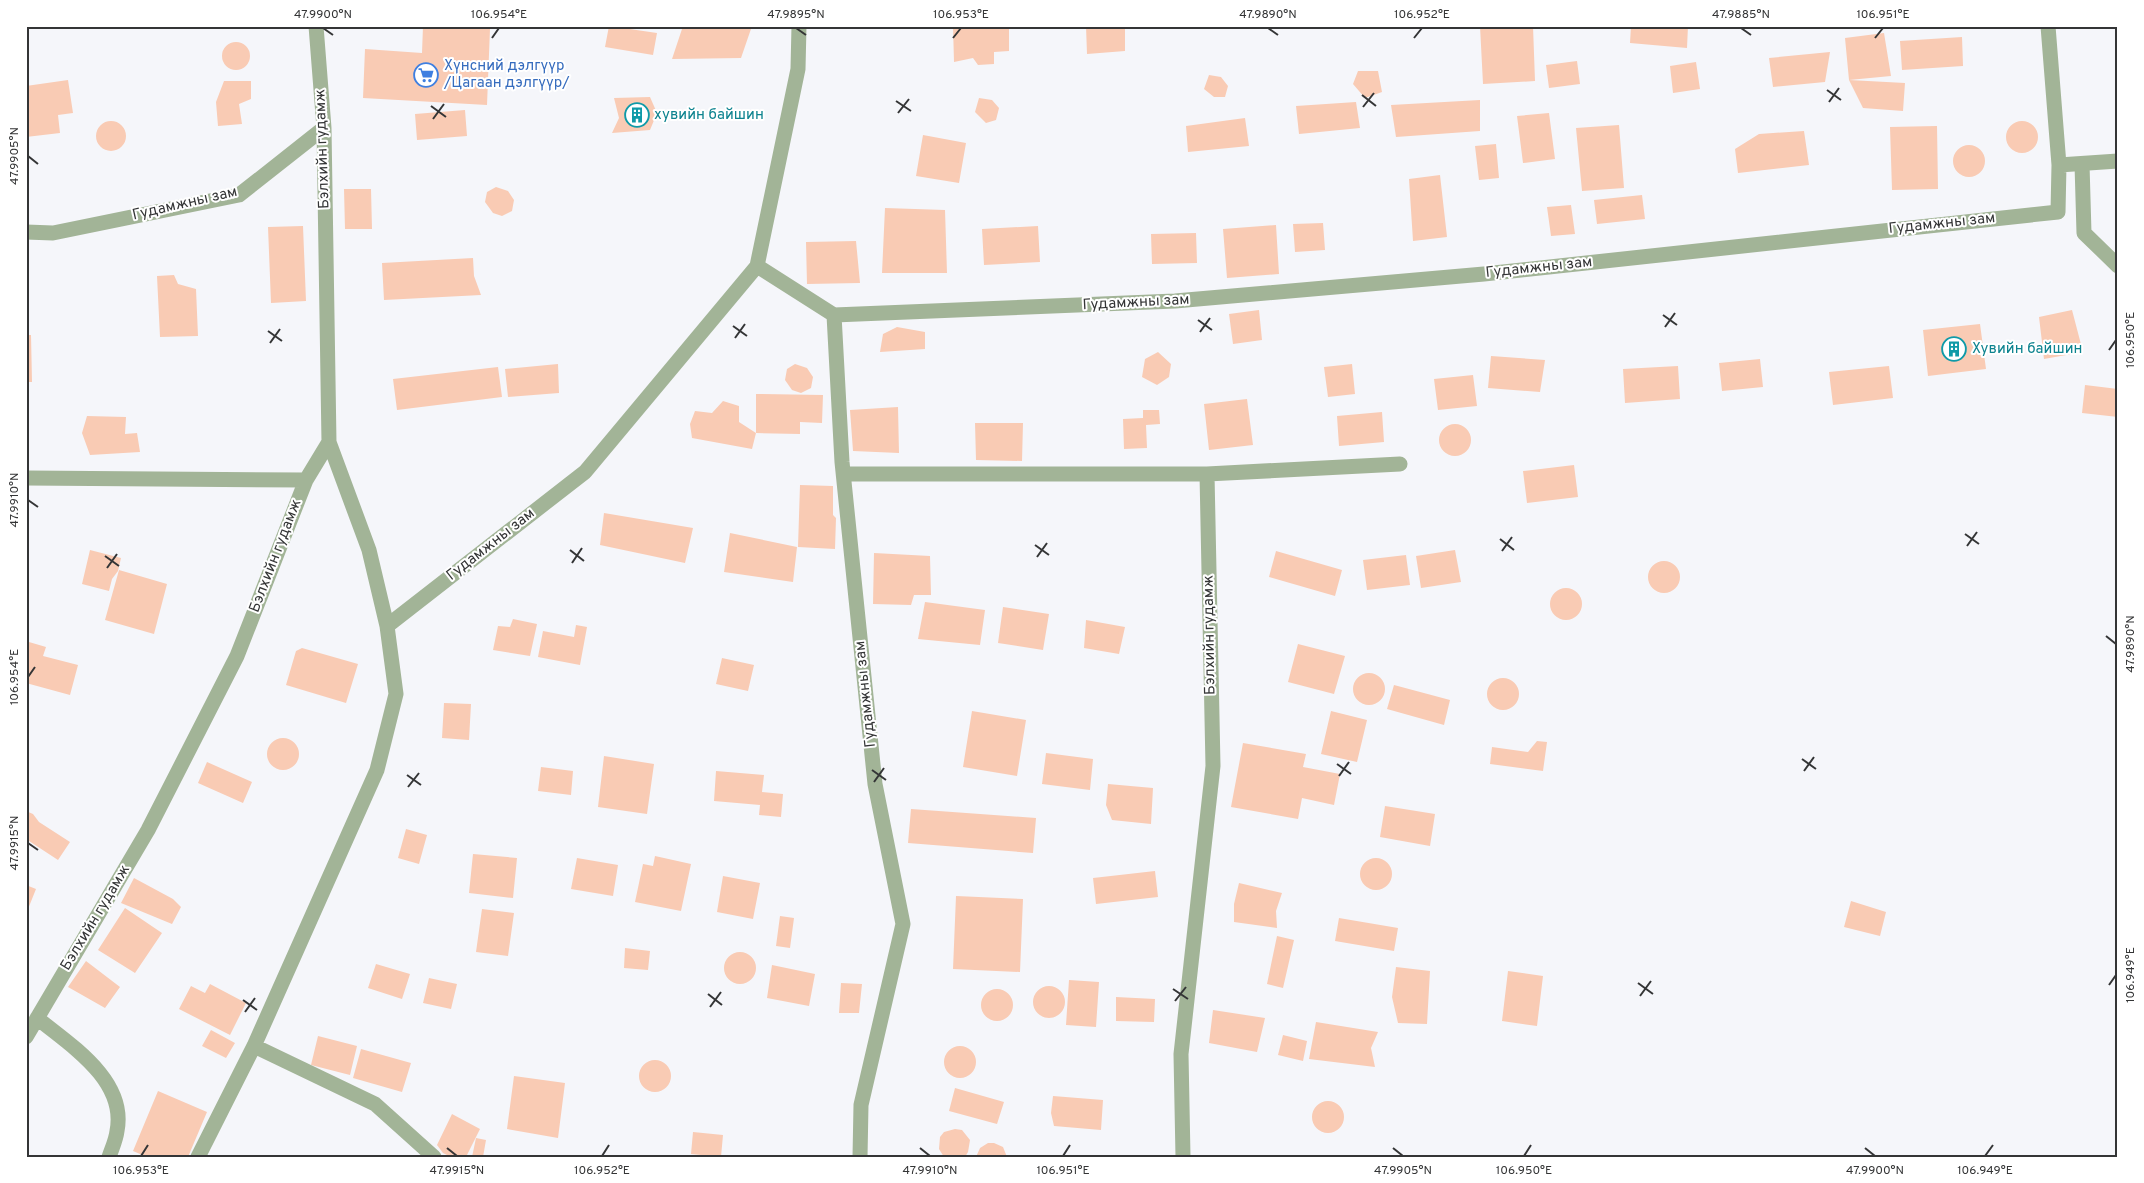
<svg xmlns="http://www.w3.org/2000/svg" width="2144" height="1183" font-family="Overpass,sans-serif">
	<rect width="100%" height="100%" fill="#f5f6fa"/>
	<path fill="#f9cbb4" d="M423,26L490,29L487,105L363,98L365,49L422,53Z
		M609,26L657,33L653,55L605,47Z
		M683,26H752L741,58L672,59Z
		M953,26H1009V51L994,52V64L978,65L973,58L954,62Z
		M1086,26H1125V51L1087,54Z
		M1480,26H1533L1535,81L1483,84Z
		M1631,26H1688L1687,48L1630,43Z
		M1884,33L1891,76L1849,80L1845,38Z
		M1962,37L1963,66L1902,70L1900,41Z
		M222 56a14 14 0 1 1 28 0a14 14 0 1 1-28 0Z
		M1830,52L1825,82L1773,87L1769,58Z
		M1577,61L1580,84L1549,88L1546,65Z
		M1696,62L1700,89L1673,93L1670,66Z
		M1358,71H1378L1382,92L1365,98L1353,84Z
		M1209,75L1221,77L1228,86L1225,97H1214L1204,89Z
		M68,80L73,113L58,115L60,133L26,137V86Z
		M1849,80L1905,83L1903,111L1863,108Z
		M224,81H251V99L239,104L242,124L218,126L216,102Z
		M650,97L657,113L650,130L612,133L619,118L614,98Z
		M979,98L992,100L999,108L996,120L986,123L975,112Z
		M1480,100V131L1396,137L1391,105Z
		M1356,102L1360,128L1299,134L1296,106Z
		M465,110L467,136L417,140L415,114Z
		M1549,113L1555,159L1523,163L1517,116Z
		M1245,118L1249,146L1188,152L1186,126Z
		M96 136a15 15 0 1 1 30 0a15 15 0 1 1-30 0Z
		M2006 137a16 16 0 1 1 32 0a16 16 0 1 1-32 0Z
		M1619,125L1624,188L1582,191L1576,128Z
		M1937,126L1938,189L1892,190L1890,127Z
		M1804,131L1809,165L1738,173L1735,149L1759,134Z
		M923,135L966,143L959,183L916,176Z
		M1496,144L1499,178L1479,180L1475,146Z
		M1953 161a16 16 0 1 1 32 0a16 16 0 1 1-32 0Z
		M1440,175L1447,237L1413,241L1409,179Z
		M496,187L508,191L514,200L512,211L502,216L493,213L485,202L487,192Z
		M344,189H371L372,229H345Z
		M1642,195L1645,219L1597,224L1594,200Z
		M1571,205L1575,234L1551,236L1547,207Z
		M885,208L945,210L947,273H882Z
		M1323,223L1325,250L1295,252L1293,224Z
		M1276,225L1279,274L1227,278L1223,229Z
		M303,226L306,301L271,303L268,227Z
		M1038,226L1040,262L984,265L982,229Z
		M1196,233L1197,263L1152,264L1151,234Z
		M856,241L860,283L807,284L806,242Z
		M473,258L474,276L481,295L384,300L382,263Z
		M174,275L178,284L196,289L198,336L160,337L157,276Z
		M1259,310L1262,340L1233,344L1229,314Z
		M2072,310L2083,352L2044,359L2039,317Z
		M1980,324L1986,369L1928,376L1923,330Z
		M897,327L925,332V349L880,352L883,334Z
		M26,335H31L32,382H26Z
		M1158,352L1171,364L1169,377L1157,385L1142,377L1145,359Z
		M1491,356L1545,360L1540,392L1488,388Z
		M1760,359L1763,387L1722,391L1719,363Z
		M558,364L559,393L508,397L505,369Z
		M795,364L807,368L813,377L811,388L801,393L792,390L785,380L787,369Z
		M1352,364L1355,394L1328,397L1324,367Z
		M1678,366L1680,399L1625,403L1623,369Z
		M1889,366L1893,398L1833,405L1829,372Z
		M498,367L502,397L397,410L393,379Z
		M1473,375L1477,406L1438,410L1434,379Z
		M2085,385L2118,389V417L2082,413Z
		M756,394L823,395L822,423L800,422V434L756,433L752,449L692,438L690,424L695,411L712,413L723,401L739,406V422L756,433Z
		M1247,399L1253,445L1209,450L1204,404Z
		M898,407L899,453L853,451L850,410Z
		M1143,410H1159L1160,424L1146,425L1147,448L1124,449L1123,419L1143,418Z
		M1382,412L1384,442L1339,446L1337,416Z
		M87,416L126,417L125,434L137,433L140,452L90,455L82,433Z
		M975,423H1023L1022,461L976,460Z
		M1439 440a16 16 0 1 1 32 0a16 16 0 1 1-32 0Z
		M1574,465L1578,497L1527,503L1523,471Z
		M800,485L833,486V515L836,518L835,549L798,547Z
		M604,513L693,528L685,563L600,545Z
		M730,533L797,547L793,582L724,572Z
		M90,550L121,558L118,571L112,579L109,591L82,584Z
		M1455,550L1461,582L1421,588L1416,556Z
		M1276,551L1342,570L1335,596L1269,577Z
		M874,553L930,556L931,595H914L911,605L873,604Z
		M1406,555L1410,585L1367,590L1363,560Z
		M1648 577a16 16 0 1 1 32 0a16 16 0 1 1-32 0Z
		M119,570L167,584L154,634L105,620Z
		M1550 604a16 16 0 1 1 32 0a16 16 0 1 1-32 0Z
		M925,602L985,610L980,645L918,639Z
		M1003,607L1049,614L1043,650L998,643Z
		M513,619L537,624L530,656L493,650L498,626L510,627Z
		M1086,620L1125,627L1119,654L1084,648Z
		M576,625L587,627L580,665L538,657L543,631L574,637Z
		M29,642L46,647L43,656L78,665L70,695L26,683V651Z
		M1298,644L1345,656L1334,694L1288,682Z
		M302,648L358,664L346,703L286,685L296,651Z
		M722,658L754,665L748,691L716,684Z
		M1353 689a16 16 0 1 1 32 0a16 16 0 1 1-32 0Z
		M1487 694a16 16 0 1 1 32 0a16 16 0 1 1-32 0Z
		M1394,685L1450,700L1444,725L1387,709Z
		M444,703L471,704L469,740L442,738Z
		M972,711L1026,720L1017,776L963,767Z
		M1331,711L1367,720L1357,762L1321,754Z
		M267 754a16 16 0 1 1 32 0a16 16 0 1 1-32 0Z
		M1537,741L1547,742L1543,771L1490,764L1492,747L1528,752Z
		M1243,743L1306,754L1303,767L1340,774L1334,805L1302,798L1298,819L1231,807Z
		M1046,753L1093,759L1090,790L1042,784Z
		M604,756L654,764L647,814L598,807Z
		M207,762L252,782L243,803L198,783Z
		M541,767L573,771L571,795L538,791Z
		M716,771L764,775L762,792L783,794L781,817L759,815L760,805L714,801Z
		M1108,784L1153,788L1151,824L1112,820L1106,805Z
		M1385,806L1435,814L1430,846L1380,837Z
		M911,809L1036,818L1033,853L908,843Z
		M26,811L33,814L39,822L70,842L58,860L26,839Z
		M406,829L427,835L419,864L398,858Z
		M473,854L517,858L513,898L469,893Z
		M655,856L691,864L681,911L635,902L643,864L653,866Z
		M577,858L618,865L613,896L571,889Z
		M1360 874a16 16 0 1 1 32 0a16 16 0 1 1-32 0Z
		M1155,871L1158,897L1096,904L1093,878Z
		M723,876L760,883L753,919L717,912Z
		M134,878L173,899L181,907L172,924L121,903Z
		M1239,883L1282,893L1276,911L1277,928L1234,922V904Z
		M26,885L36,889L26,914Z
		M956,896L1023,899L1020,972L953,969Z
		M1851,901L1886,912L1880,936L1844,927Z
		M125,908L162,933L135,973L98,950Z
		M482,909L514,913L508,956L476,952Z
		M780,916L794,918L790,948L776,946Z
		M1339,918L1398,928L1394,951L1335,941Z
		M1277,936L1294,940L1283,988L1267,984Z
		M625,948L650,951L648,970L624,968Z
		M724 968a16 16 0 1 1 32 0a16 16 0 1 1-32 0Z
		M86,961L120,987L105,1008L68,987Z
		M376,964L410,974L402,999L368,988Z
		M772,965L815,974L809,1006L767,998Z
		M1396,967L1430,971L1427,1024L1398,1023L1392,997Z
		M1508,971L1543,976L1537,1026L1502,1021Z
		M429,978L457,984L451,1009L423,1003Z
		M1069,980L1099,982L1096,1027L1066,1025Z
		M841,983L862,984L859,1013H839Z
		M210,984L246,1003L230,1035L179,1009L191,986L205,993Z
		M1033 1002a16 16 0 1 1 32 0a16 16 0 1 1-32 0Z
		M981 1005a16 16 0 1 1 32 0a16 16 0 1 1-32 0Z
		M1116,997L1155,999L1154,1022L1116,1021Z
		M1213,1010L1265,1018L1257,1052L1209,1043Z
		M1316,1022L1378,1032L1371,1048L1375,1067L1309,1059Z
		M211,1030L235,1043L226,1058L202,1046Z
		M1283,1035L1307,1041L1303,1061L1278,1055Z
		M318,1036L357,1046L350,1075L311,1065Z
		M944 1062a16 16 0 1 1 32 0a16 16 0 1 1-32 0Z
		M361,1049L411,1063L402,1092L353,1078Z
		M639 1076a16 16 0 1 1 32 0a16 16 0 1 1-32 0Z
		M514,1076L565,1083L558,1138L507,1129Z
		M955,1088L1004,1102L997,1124L949,1111Z
		M158,1091L207,1112L188,1157H147L133,1151Z
		M1053,1096L1103,1100L1101,1130L1054,1126L1051,1113Z
		M1312 1117a16 16 0 1 1 32 0a16 16 0 1 1-32 0Z
		M452,1114L480,1129L466,1157H451L443,1153L437,1145Z
		M955,1129L962,1130L970,1140L968,1152L965,1157H944L939,1149L940,1137L944,1132Z
		M693,1132L723,1135L721,1157L691,1154Z
		M476,1138L486,1140L483,1157H472Z
		M988,1143H994L1003,1147L1007,1157H976L980,1148Z"/>
	<g fill="none" stroke-linecap="round" stroke-linejoin="round">
		<path stroke="#a2b497" stroke-width="15" d="M799,26L798,69L757,266L834,315L842,462L875,784L903,924L861,1105L860,1157
			M2082,164L2084,233L2118,266
			M2059,165L2118,161
			M26,232L53,233L239,195L324,128
			M834,315L1175,301L1484,274L2058,212L2059,165L2048,26
			M844,474H1207L1213,766L1181,1054L1183,1157
			M1207,474L1400,464
			M26,478L306,480
			M387,626L585,472L757,266
			M37,1018C70,1045 127,1080 117,1131C116,1140 112,1148 109,1157
			M26,1037L148,830L237,656L306,480L329,442L324,128L316,26
			M254,1046L375,1104L434,1157
			M198,1157L254,1046L377,770L396,694L387,626L369,550L329,442"/>
	</g>
	<path fill="none" stroke="#343536" stroke-width="2" d="M323,28L333,35M796,28L806,35M1268,28L1278,35M1741,28L1751,35M492,38L499,28M953,38L961,28M1414,38L1422,28M1875,38L1883,28M1827,90L1841,100M1362,95L1376,106M896,101L911,111M1829,102L1839,88M431,106L446,117M1363,107L1374,93M898,113L909,99M433,119L444,104M28,156L38,164M1663,315L1677,325M1198,320L1212,330M733,326L747,336M1665,327L1675,313M268,331L282,341M1200,332L1210,318M735,338L745,324M270,343L280,329M2109,350L2116,340M28,500L38,507M1965,534L1979,544M1500,539L1514,550M1035,545L1049,555M1967,546L1977,532M570,550L584,561M1502,551L1512,537M105,556L119,566M1037,557L1047,543M572,563L582,548M107,568L117,554M2106,636L2116,644M28,677L35,667M1802,759L1816,769M1337,764L1351,774M872,770L886,780M1804,771L1814,757M407,775L421,785M1339,776L1349,762M874,782L884,768M408,787L419,773M28,843L38,850M1638,983L1653,994M2109,985L2116,975M1173,989L1188,999M708,994L722,1005M1640,996L1651,981M243,1000L257,1010M1175,1001L1186,987M710,1007L721,992M245,1012L255,998M447,1148L457,1156M920,1148L930,1156M1393,1148L1403,1156M1865,1148L1875,1156M141,1156L148,1145M602,1156L609,1145M1063,1156L1070,1145M1524,1156L1531,1145M1985,1156L1993,1145"/>
	<defs>
		<g id="supermarket-ring" transform="scale(1.25)"><circle r="9.5" fill="#fff" stroke="#3f7fe0" stroke-width="1.5"/><path d="M-6-5.5h2.5l.6 2H6L4.5 2H-2.5L-4.4-4H-6ZM-1.5 3.2a1.3 1.3 0 1 0 .1 0ZM3 3.2a1.3 1.3 0 1 0 .1 0Z" fill="#3f7fe0"/></g>
		<g id="building-ring" transform="scale(1.25)"><circle r="9.5" fill="#fff" stroke="#0f9aa8" stroke-width="1.5"/><path d="M-4-6H4V6H1V3H-1V6H-4ZM-2.5-4.3h1.7v1.8h-1.7ZM.8-4.3h1.7v1.8H.8ZM-2.5-1h1.7V.8h-1.7ZM.8-1h1.7V.8H.8Z" fill="#0f9aa8"/></g>
	</defs>
	<g fill-rule="evenodd">
		<use href="#supermarket-ring" x="426" y="75"/>
		<use href="#building-ring" x="637" y="115"/>
		<use href="#building-ring" x="1954" y="349"/>
	</g>
	<g text-anchor="middle" dominant-baseline="central" stroke-width="4" stroke-linejoin="round" paint-order="stroke">
		<g font-size="15" fill="#366cbe" stroke="#fff" text-anchor="start">
			<text x="444" y="66">Хүнсний дэлгүүр<tspan x="444" dy="17">/Цагаан дэлгүүр/</tspan></text>
		</g>
		<g font-size="15" fill="#0d838f" stroke="#fff" text-anchor="start">
			<text x="654" y="115">хувийн байшин</text>
			<text x="1972" y="349">Хувийн байшин</text>
		</g>
		<g font-size="15" fill="#343536" stroke="#fff">
			<text transform="translate(323 149) rotate(-92)">Бэлхийн гудамж</text>
			<text transform="translate(185 204) rotate(-13)">Гудамжны зам</text>
			<text transform="translate(1942 224) rotate(-6)">Гудамжны зам</text>
			<text transform="translate(1539 268) rotate(-6)">Гудамжны зам</text>
			<text transform="translate(1136 303) rotate(-3)">Гудамжны зам</text>
			<text transform="translate(491 545) rotate(-38)">Гудамжны зам</text>
			<text transform="translate(276 556) rotate(-69)">Бэлхийн гудамж</text>
			<text transform="translate(1210 635) rotate(-91)">Бэлхийн гудамж</text>
			<text transform="translate(866 694) rotate(-96)">Гудамжны зам</text>
			<text transform="translate(96 918) rotate(-59)">Бэлхийн гудамж</text>
		</g>
	</g>
	<rect width="2144" height="1183" fill="none" stroke="#ffffff" stroke-width="55"/>
	<rect x="28" y="28" width="2088" height="1128" fill="none" stroke="#343536" stroke-width="2"/>
	<g font-size="12" text-anchor="middle" fill="#343536">
		<text x="323" y="18">47.9900°N</text>
		<text x="499" y="18">106.954°E</text>
		<text x="796" y="18">47.9895°N</text>
		<text x="961" y="18">106.953°E</text>
		<text x="1268" y="18">47.9890°N</text>
		<text x="1422" y="18">106.952°E</text>
		<text x="1741" y="18">47.9885°N</text>
		<text x="1883" y="18">106.951°E</text>
		<text transform="translate(14 156) rotate(-90)" y="4">47.9905°N</text>
		<text transform="translate(2130 340) rotate(-90)" y="4">106.950°E</text>
		<text transform="translate(14 500) rotate(-90)" y="4">47.9910°N</text>
		<text transform="translate(2130 644) rotate(-90)" y="4">47.9890°N</text>
		<text transform="translate(14 677) rotate(-90)" y="4">106.954°E</text>
		<text transform="translate(14 843) rotate(-90)" y="4">47.9915°N</text>
		<text transform="translate(2130 975) rotate(-90)" y="4">106.949°E</text>
		<text x="141" y="1174">106.953°E</text>
		<text x="457" y="1174">47.9915°N</text>
		<text x="602" y="1174">106.952°E</text>
		<text x="930" y="1174">47.9910°N</text>
		<text x="1063" y="1174">106.951°E</text>
		<text x="1403" y="1174">47.9905°N</text>
		<text x="1524" y="1174">106.950°E</text>
		<text x="1875" y="1174">47.9900°N</text>
		<text x="1985" y="1174">106.949°E</text>
	</g>
</svg>
